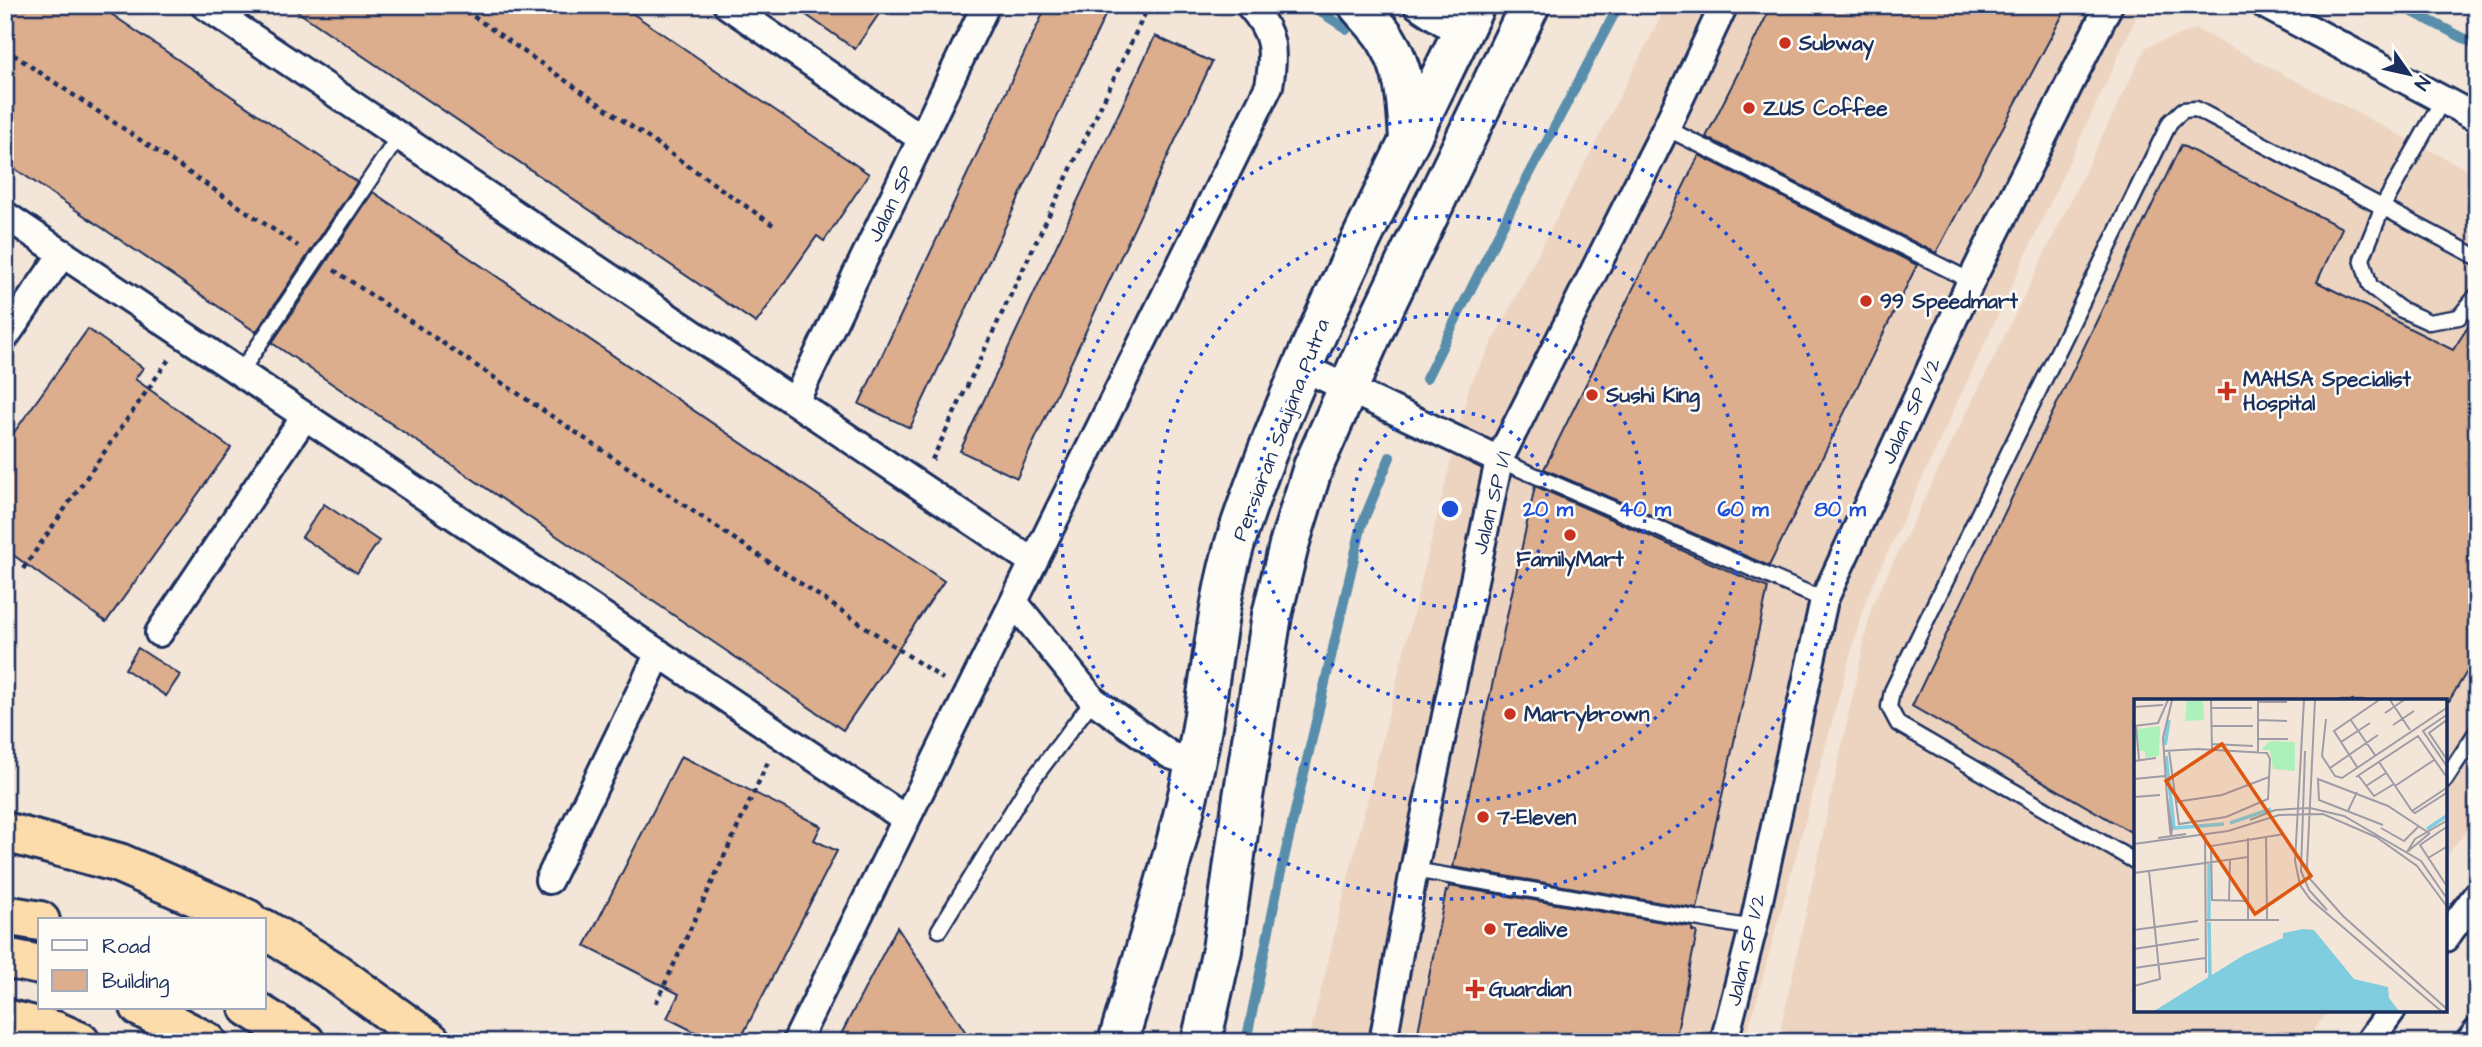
<svg xmlns="http://www.w3.org/2000/svg" width="2482" height="1047" font-family="'Architects Daughter',sans-serif">
	<rect width="100%" height="100%" fill="#f3e5d7"/>
	<filter id="ink" filterUnits="userSpaceOnUse"><feTurbulence type="fractalNoise" baseFrequency=".0143" numOctaves="2"/><feDisplacementMap in="SourceGraphic" scale="14" xChannelSelector="R" yChannelSelector="G"/><feConvolveMatrix kernelMatrix="1 2 1 2 8 2 1 2 1" color-interpolation-filters="sRGB"/></filter>
	<g filter="url(#ink)">
		<path fill="#ecd4c1" d="M1667,5H2142L1865,601L1745,1042H1308L1469,387Z
			M2196,29L2477,175V817L2445,858V701H2136V1010H2329L2305,1042H1778L1872,606L2146,47Z"/>
		<g fill="none" stroke-linecap="round" stroke-linejoin="round">
			<path stroke="#588eab" stroke-width="10" d="M1310,5L1347,29
				M2399,5L2477,45
				M1426,379L1510,211L1619,5
				M1246,1042L1280,876L1362,524L1390,457"/>
		</g>
		<path fill="#dcae8d" stroke="#1b2f5e" stroke-width="2" d="M5,5H98L357,182L256,332L5,162Z
			M288,5H629V11L869,174L824,241L817,236L756,323Z
			M792,5H885L855,49Z
			M1047,5H1110L910,428L859,404Z
			M1772,5H2068L1936,253L1706,137Z
			M1155,36L1212,62L1017,478L960,451Z
			M2181,145L2342,228L2317,282L2453,350L2477,313V655L2449,701H2136V835L1912,706Z
			M1699,155L1917,265L1769,566L1544,469Z
			M373,192L944,581L843,730L272,343Z
			M88,329L143,368L135,379L231,448L106,622L5,549V445Z
			M1535,486L1768,588L1697,909L1453,867Z
			M324,504L379,541L357,573L302,537Z
			M138,648L180,675L166,696L125,669Z
			M681,756L821,826L814,840L837,851L739,1042H715L667,1018L679,994L585,946Z
			M1449,886L1692,927V931L1697,932L1675,1042H1416L1446,891L1448,892Z
			M897,927L972,1042H837Z"/>
		<g fill="none" stroke-linecap="round" stroke-linejoin="round">
			<g stroke="#1b2f5e" stroke-width="19">
				<path id="lane" d="M2442,101L2383,206L2362,259L2370,286L2400,309L2429,322L2459,317L2477,295
					M1666,128L1971,281
					M240,373L399,136
					M1499,460L1824,600
					M2445,780L2477,731
					M2136,862L1898,724L1889,707L1892,691L2170,122L2183,110L2196,109L2477,257
					M1414,870L1753,928
					M939,930L1027,787L1093,700"/>
			</g>
			<g stroke="#1b2f5e" stroke-width="32">
				<path id="street" d="M204,5L1033,562
					M727,5L922,139
					M1417,5L1461,34
					M2265,5L2477,118
					M5,215L906,819
					M5,337L63,253
					M1302,367L1499,460
					M795,402L986,5
					M1014,602L1093,700L1170,755L1195,763
					M159,633L305,416
					M549,880L659,653
					M2445,938L2477,895
					M796,1042L1269,86C1275,51 1274,32 1249,5
					M1383,1042L1414,870L1499,460L1666,128L1724,5
					M1724,1042L1753,928L1824,600L1971,281L2109,5
					M2369,1042L2392,1010
					M2469,1042L2477,1032"/>
			</g>
			<g stroke="#1b2f5e" stroke-width="44">
				<path id="secondary" d="M1358,5C1367,16 1379,27 1386,39C1406,70 1407,104 1409,140
					M1118,1042C1145,950 1175,858 1195,764C1212,687 1214,606 1239,530C1300,348 1393,179 1475,5
					M1201,1042L1222,950L1243,797L1272,615L1289,545L1313,467L1382,312L1530,5"/>
			</g>
			<g stroke="#1b2f5e" stroke-width="44">
				<path id="highway" d="M5,832L119,863L247,919
					M5,915L40,921
					M264,929L330,969L431,1042
					M5,958L40,965
					M140,1007L207,1042
					M249,1007L305,1042
					M5,1019L55,1031L80,1042"/>
			</g>
			<path stroke="#1b2f5e" stroke-width="4.5" stroke-dasharray="5 5" stroke-linecap="butt" d="M457,5L776,227
				M5,49L298,246
				M334,270L943,679
				M932,460L1149,5
				M23,569L169,359
				M656,1003L768,762"/>
			<use href="#lane" stroke="#fdfcf7" stroke-width="14"/>
			<use href="#street" stroke="#fdfcf7" stroke-width="26"/>
			<use href="#secondary" stroke="#fdfcf7" stroke-width="38"/>
			<use href="#highway" stroke="#fddcac" stroke-width="38"/>
		</g>
	</g>
	<g fill="none" stroke="#1d4ed8" stroke-width="3.5" stroke-dasharray="3.5 7">
		<circle cx="1450" cy="509" r="98"/>
		<circle cx="1450" cy="509" r="195"/>
		<circle cx="1450" cy="509" r="293"/>
		<circle cx="1450" cy="509" r="390"/>
	</g>
	<g fill="#c8321e" stroke="#fdfcf7" stroke-width="2.5">
		<circle cx="1785" cy="43" r="7"/>
		<circle cx="1749" cy="108" r="7"/>
		<circle cx="1866" cy="301" r="7"/>
		<path d="M2223.5 380.5h7v7h7v7h-7v7h-7v-7h-7v-7h7z"/>
		<circle cx="1592" cy="395" r="7"/>
		<circle cx="1570" cy="535" r="7"/>
		<circle cx="1510" cy="714" r="7"/>
		<circle cx="1483" cy="817" r="7"/>
		<circle cx="1490" cy="929" r="7"/>
		<path d="M1471.5 978.5h7v7h7v7h-7v7h-7v-7h-7v-7h7z"/>
	</g>
	<g text-anchor="middle" dominant-baseline="central" stroke-width="5" stroke-linejoin="round" paint-order="stroke">
		<g font-size="21" font-weight="bold" fill="#1b2f5e" stroke="#fdfcf7" text-anchor="start">
			<text x="1799" y="43">Subway</text>
			<text x="1763" y="108">ZUS Coffee</text>
			<text x="1880" y="301">99 Speedmart</text>
			<text x="2243" y="379">MAHSA Specialist<tspan x="2243" dy="24">Hospital</tspan></text>
			<text x="1606" y="395">Sushi King</text>
			<text x="1570" y="559" text-anchor="middle">FamilyMart</text>
			<text x="1524" y="714">Marrybrown</text>
			<text x="1497" y="817">7-Eleven</text>
			<text x="1504" y="929">Tealive</text>
			<text x="1489" y="989">Guardian</text>
		</g>
		<g font-size="21" fill="#1b2f5e" stroke="#fdfcf7">
			<text transform="translate(891 204) rotate(-64)">Jalan SP</text>
			<text transform="translate(1911 411) rotate(-65)">Jalan SP 1/2</text>
			<text transform="translate(1281 430) rotate(-69)">Persiaran Saujana Putra</text>
			<text transform="translate(1492 503) rotate(-76)">Jalan SP 1/1</text>
			<text transform="translate(1746 950) rotate(-77)">Jalan SP 1/2</text>
		</g>
	</g>
	<g transform="translate(2134 699)">
		<rect width="313" height="313" fill="#f3e5d7"/>
		<path d="M53,1H69L70,21L51,22ZM26,27L25,57L11,59V52H5L3,30ZM136,42L161,43V72L139,70L136,51H127Z" fill="#acf0ba"/>
		<path d="M169,230L180,231L220,280L254,288L255,299L265,312H20L110,256L149,239V234Z" fill="#80cddf"/>
		<path fill="none" stroke="#80cddf" stroke-width="3.5" d="M31,46L35,21M32,57L40,129L90,125M96,124L137,110M293,130L314,116M75,220V165M75,223L76,278"/>
		<path fill="none" stroke="#9d9ca7" stroke-width="2" d="M77,1L78,51M170,1L161,162L166,186L176,200L307,312M181,1L173,167L176,180L209,217L314,311M256,1L276,31M124,3H153M0,8L29,6M78,9H118M251,14L270,1M314,15L289,32L314,69M192,20L188,57L201,77L208,79L314,8M216,20L241,56M314,20L295,34L314,62M124,21L153,22M259,26L280,12M0,27L24,24L34,1M2,27L5,61M78,27H119M124,40H154M207,43L236,24M78,45L119,47M29,52L64,50L133,54L136,60L134,100L92,118L45,125L35,52M171,52L167,172L175,191L193,211M124,53V1M0,62L22,59M245,63L278,112M223,68L200,32L245,1M196,69L244,36M224,76L240,97L260,85M222,78L284,37L314,80M0,80L31,77M232,87L252,74M261,87L300,61M0,98L26,96M33,98L29,39L38,1M33,98L38,130L37,137L36,131ZM41,103L88,96L135,78M214,112L223,93M278,112L281,114L314,93M278,112L314,88M116,121L141,111L176,109L210,117L287,162L314,201M249,126L185,101L184,80L254,107L295,134M314,127L286,146L314,189M247,129L270,142L285,127M71,136L72,274M132,137L133,221M24,139L52,135M114,139V221M0,145L94,132L145,116L189,115L242,138L283,167L314,209M273,153L281,140L314,121M273,153L296,134M294,159L314,147M0,174L114,158M95,202L96,161M114,202L78,201L77,147L150,135M71,221H145M0,231L64,222M0,250L65,240M0,269L71,259M0,287L26,280L15,172"/>
		<path fill="#de5710" fill-opacity="0.15" stroke="#de5710" stroke-width="3.5" d="M88,45L177,177L121,215L32,82Z"/>
		<rect width="313" height="313" fill="none" stroke="#1b2f5e" stroke-width="3.5"/>
	</g>
	<circle cx="1450" cy="509" r="10" fill="#1d4ed8" stroke="#fdfcf7" stroke-width="3.5"/>
	<g font-size="21" text-anchor="middle" font-weight="bold" fill="#1d4ed8" stroke="#fdfcf7" stroke-width="5" stroke-linejoin="round" paint-order="stroke">
		<text x="1548" y="516">20 m</text>
		<text x="1645" y="516">40 m</text>
		<text x="1743" y="516">60 m</text>
		<text x="1840" y="516">80 m</text>
	</g>
	<rect width="2482" height="1047" fill="none" stroke="#fdfcf7" stroke-width="28"/>
	<rect x="14" y="14" width="2454" height="1019" fill="none" stroke="#1b2f5e" stroke-width="2.5" filter="url(#ink)"/>
	<rect x="38" y="918" width="228" height="91" fill="#fdfcf7" stroke="#a3aaba" stroke-width="2"/>
	<rect x="52" y="940" width="35" height="10" fill="#fdfcf7" stroke="#a3aaba" stroke-width="2"/>
	<text x="102" y="953" font-size="21" fill="#1b2f5e">Road</text>
	<rect x="52" y="970" width="35" height="21" fill="#dcae8d" stroke="#a3aaba" stroke-width="2"/>
	<text x="102" y="988" font-size="21" fill="#1b2f5e">Building</text>
	<g transform="translate(2409 74) rotate(124)" stroke="#fdfcf7" stroke-width="5" paint-order="stroke">
	<path d="M0-5L12 26L0 18L-12 26Z" fill="#1b2f5e"/>
	<text y="-10" font-size="19" font-weight="bold" text-anchor="middle" fill="#1b2f5e">N</text>
	</g>
</svg>
